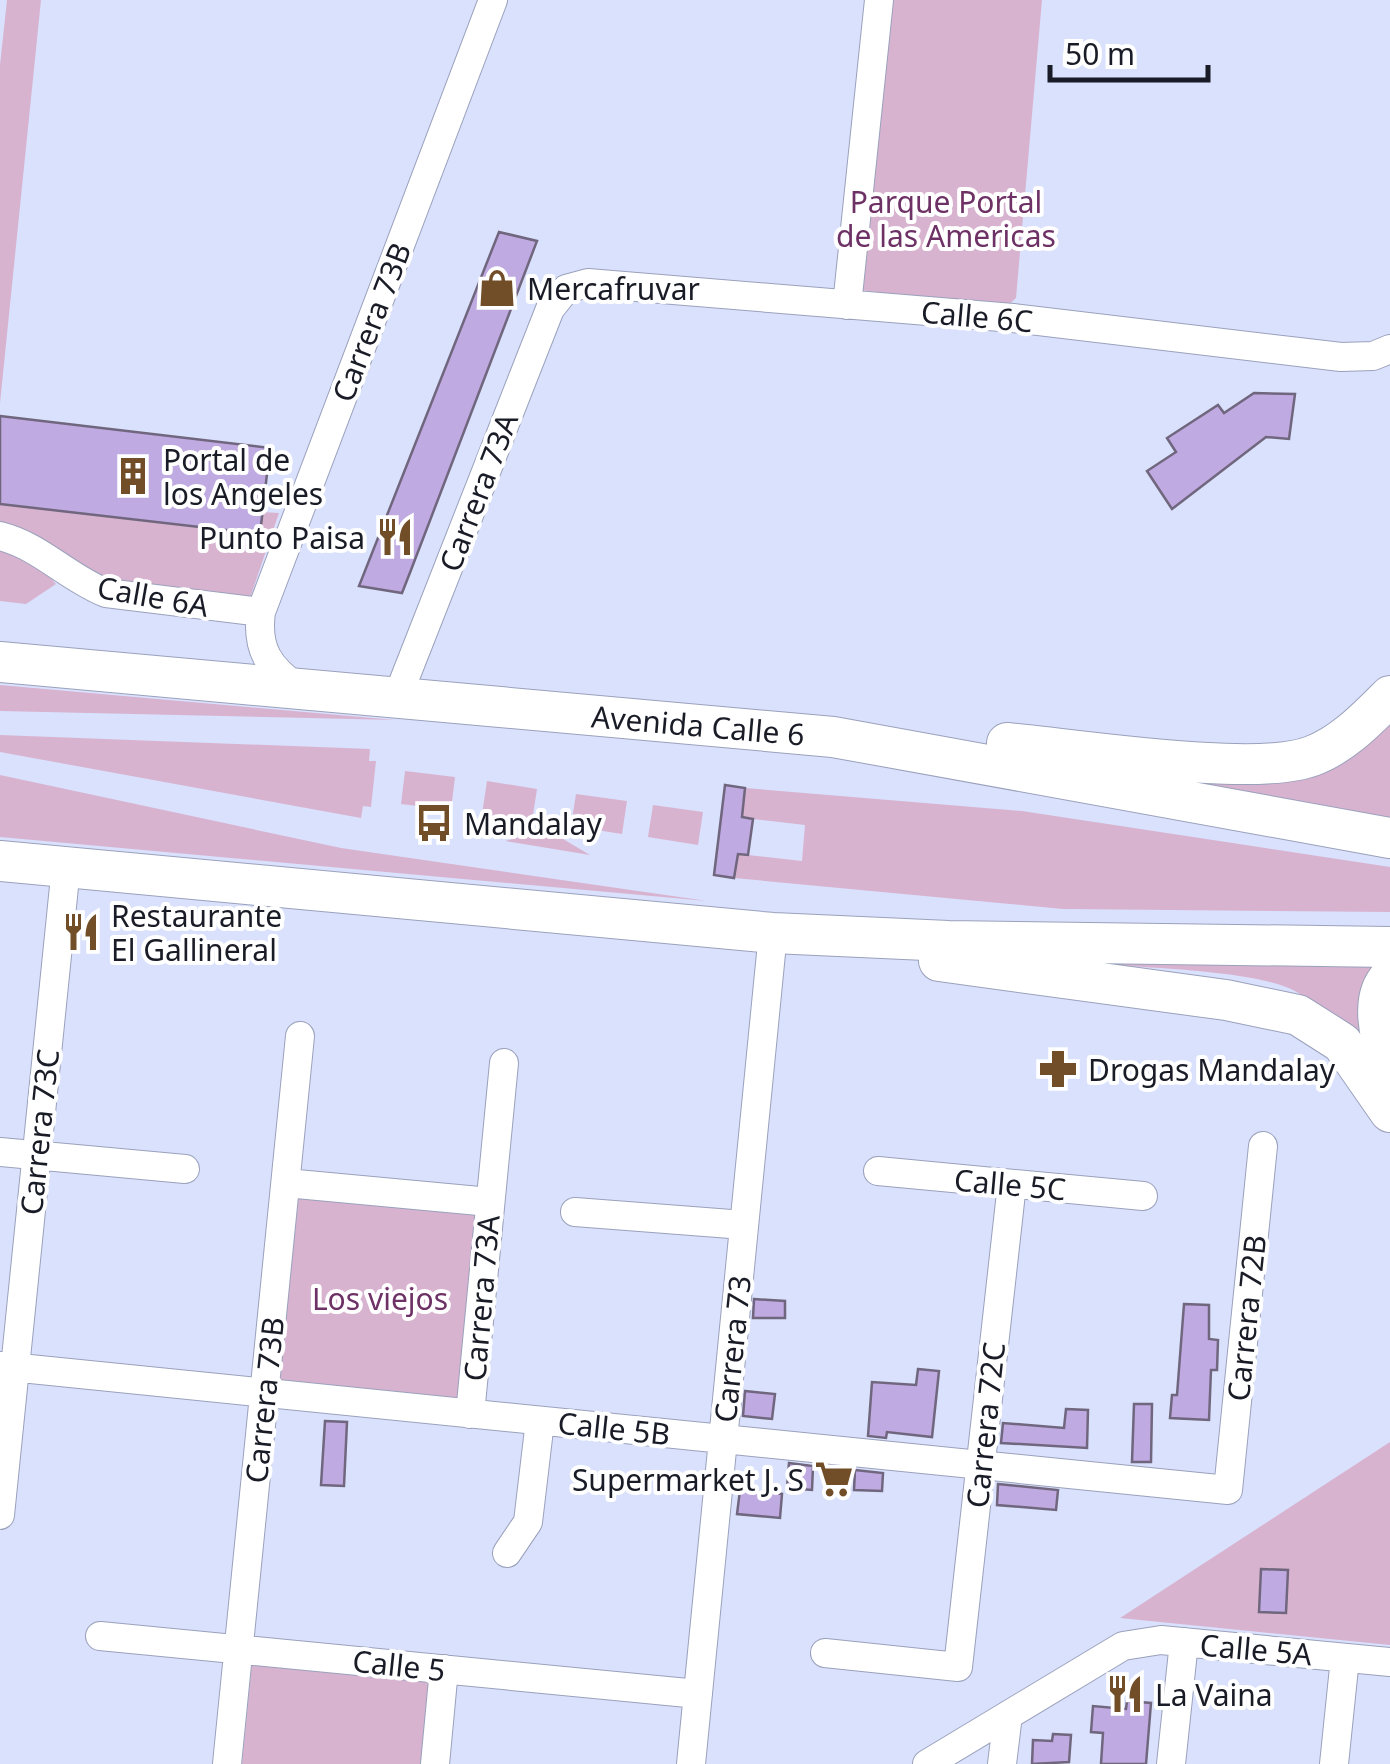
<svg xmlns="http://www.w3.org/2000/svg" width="1390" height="1764" font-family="'Noto Sans',sans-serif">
	<rect width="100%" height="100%" fill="#d9e1fd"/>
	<path fill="#d8b3d0" d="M7,0H41L0,403V65Z
		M892,0H1042L1016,298L1005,308L861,290Z
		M0,504L259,534L262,512L279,513L250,598L105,580L0,525Z
		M0,548L43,570L56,584L26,604L0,601Z
		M0,685L395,720L0,711Z
		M1390,713V820L1148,776L1244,780Z
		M0,735L370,749L369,761H376L371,807L363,806L361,818L0,752Z
		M405,771L455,777L451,810L401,804Z
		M0,775L341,848L707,901L0,837Z
		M487,781L537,789L532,821L482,814Z
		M745,788L1022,811L1390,867V912L1063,909L734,878L729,853L802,861L805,825L735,817L737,798L744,799Z
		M576,794L627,801L622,834L571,826Z
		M653,805L703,812L698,845L648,837Z
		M527,835L563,839L590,855L505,841Z
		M1388,962L1375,1062C1350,1038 1324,1006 1293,990C1251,969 1127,967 1076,963Z
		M299,1194L481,1212L461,1402L279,1384Z
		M1390,1442V1645L1120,1618Z
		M252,1662L434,1680L426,1764H242Z"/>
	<path fill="#c0aae2" stroke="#70667e" stroke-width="2.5" d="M499,232L537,241L411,570L402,593L359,586Z
		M1254,393L1295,394L1289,439L1266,437L1172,509L1147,471L1176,452L1167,438L1218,405L1224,413Z
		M0,416L270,448L260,534L0,504Z
		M725,785L745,788L742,817L753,819L748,855L738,854L734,878L714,875Z
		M754,1299L785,1301V1318H753Z
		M1184,1304L1209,1305V1339L1218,1340L1217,1370H1211L1209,1420L1170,1418L1172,1395H1177Z
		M918,1369L939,1371L932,1437L887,1432L886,1438L868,1436L872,1382L916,1385Z
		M745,1391L775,1394L772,1419L743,1416Z
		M1134,1404H1152L1151,1462H1132Z
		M1066,1409L1088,1410L1087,1448L1001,1443L1003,1423L1064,1428Z
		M325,1421L347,1422L344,1486L321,1485Z
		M789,1463L813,1466L812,1490L787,1488Z
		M855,1470L883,1473L882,1491L854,1490Z
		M998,1484L1058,1490L1056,1510L997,1505Z
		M740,1490L782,1494L780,1518L737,1514Z
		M1261,1569L1288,1570L1286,1613L1259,1612Z
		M1127,1701L1151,1703L1146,1764H1101L1103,1733L1091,1732L1093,1706L1126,1709Z
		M1053,1734L1071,1735L1069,1762L1032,1764L1033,1740L1052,1741Z"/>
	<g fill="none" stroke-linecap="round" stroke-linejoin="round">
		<g stroke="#9aa1bb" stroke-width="30">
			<path id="minor" d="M847,305L879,0
				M0,536C40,546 68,578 106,593L261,612
				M298,688C269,668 256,649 261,612L493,0
				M397,698L550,309L566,289L588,283L1013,318L1341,357L1373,356L1390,349
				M0,1152L185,1169
				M878,1171L1143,1196
				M286,1183L490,1202
				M575,1212L744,1225
				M0,1366L1228,1490L1263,1146
				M470,1414L504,1063
				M0,1515L66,867
				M507,1553L528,1522L540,1421
				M100,1636L698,1694
				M825,1653L958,1667L1012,1184
				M227,1764L300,1036
				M435,1764L444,1669
				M691,1764L773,933
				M927,1764L1123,1646L1161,1640L1390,1662
				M1002,1764L1008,1715
				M1171,1764L1184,1642
				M1334,1764L1345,1658"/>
		</g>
		<g stroke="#9aa1bb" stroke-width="42">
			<path id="highway" d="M0,662L833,737L1390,838
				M1007,743C1076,749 1255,778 1312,756C1342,745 1367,719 1390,696
				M0,861L773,933L948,941L1390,947
				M939,961L1226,1000L1298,1015L1342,1043L1390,1112
				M1390,977C1370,998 1379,1038 1390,1062"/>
		</g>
		<use href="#minor" stroke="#fff" stroke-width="28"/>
		<use href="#highway" stroke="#fff" stroke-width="40"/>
	</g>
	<defs>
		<g id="shop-bare" transform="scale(3)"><path d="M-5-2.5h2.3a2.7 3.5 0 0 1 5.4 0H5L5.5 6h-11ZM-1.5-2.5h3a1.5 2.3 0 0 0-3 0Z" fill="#724e28" stroke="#fff" stroke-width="2.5" paint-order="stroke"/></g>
		<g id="building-bare" transform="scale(3)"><path d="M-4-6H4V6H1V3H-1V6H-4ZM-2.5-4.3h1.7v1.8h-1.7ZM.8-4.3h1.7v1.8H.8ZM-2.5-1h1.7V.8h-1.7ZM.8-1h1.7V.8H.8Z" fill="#724e28" stroke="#fff" stroke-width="2.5" paint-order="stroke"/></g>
		<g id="restaurant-bare" transform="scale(3)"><path d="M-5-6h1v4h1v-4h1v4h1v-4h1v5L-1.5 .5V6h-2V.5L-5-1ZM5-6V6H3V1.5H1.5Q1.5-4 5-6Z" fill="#724e28" stroke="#fff" stroke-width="2.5" paint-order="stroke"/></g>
		<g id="bus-bare" transform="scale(3)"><path d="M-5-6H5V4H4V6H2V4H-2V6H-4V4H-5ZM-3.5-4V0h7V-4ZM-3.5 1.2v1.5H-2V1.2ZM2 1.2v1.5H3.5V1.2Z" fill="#724e28" stroke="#fff" stroke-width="2.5" paint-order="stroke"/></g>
		<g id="pharmacy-bare" transform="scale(3)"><path d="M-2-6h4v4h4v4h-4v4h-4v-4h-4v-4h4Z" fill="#724e28" stroke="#fff" stroke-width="2.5" paint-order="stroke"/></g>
		<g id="supermarket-bare" transform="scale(3)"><path d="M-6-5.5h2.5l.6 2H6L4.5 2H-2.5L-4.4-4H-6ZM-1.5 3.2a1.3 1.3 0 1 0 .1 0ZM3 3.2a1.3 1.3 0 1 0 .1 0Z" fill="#724e28" stroke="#fff" stroke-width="2.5" paint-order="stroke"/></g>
	</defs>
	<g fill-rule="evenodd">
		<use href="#shop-bare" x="497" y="288"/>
		<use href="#building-bare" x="133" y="476"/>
		<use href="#restaurant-bare" x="395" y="537"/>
		<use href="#bus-bare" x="434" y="823"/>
		<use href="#restaurant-bare" x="81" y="932"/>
		<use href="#pharmacy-bare" x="1058" y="1069"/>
		<use href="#supermarket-bare" x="834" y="1479"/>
		<use href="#restaurant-bare" x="1125" y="1694"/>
	</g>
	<g text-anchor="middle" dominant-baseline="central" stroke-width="8" stroke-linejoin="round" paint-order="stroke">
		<g font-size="30" fill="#6e3165" stroke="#fff">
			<text x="946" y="201">Parque Portal<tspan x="946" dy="34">de las Americas</tspan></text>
			<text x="380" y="1298">Los viejos</text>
		</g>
		<g font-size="30" fill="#191c26" stroke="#fff" text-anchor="start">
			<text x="527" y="288">Mercafruvar</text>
			<text x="163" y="459">Portal de<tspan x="163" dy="34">los Angeles</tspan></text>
			<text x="365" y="537" text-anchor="end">Punto Paisa</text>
			<text x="464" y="823">Mandalay</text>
			<text x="111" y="915">Restaurante<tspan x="111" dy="34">El Gallineral</tspan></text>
			<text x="1088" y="1069">Drogas Mandalay</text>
			<text x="804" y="1479" text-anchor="end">Supermarket J. S</text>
			<text x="1155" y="1694">La Vaina</text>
		</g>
		<g font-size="30" fill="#191c26" stroke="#fff">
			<text transform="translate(977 316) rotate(5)">Calle 6C</text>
			<text transform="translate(371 322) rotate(-69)">Carrera 73B</text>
			<text transform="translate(478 492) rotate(-69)">Carrera 73A</text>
			<text transform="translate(153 596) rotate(10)">Calle 6A</text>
			<text transform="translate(698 725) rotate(5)">Avenida Calle 6</text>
			<text transform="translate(39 1132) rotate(-84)">Carrera 73C</text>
			<text transform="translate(1010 1184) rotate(5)">Calle 5C</text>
			<text transform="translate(481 1298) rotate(-85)">Carrera 73A</text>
			<text transform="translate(1246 1318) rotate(-84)">Carrera 72B</text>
			<text transform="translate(732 1349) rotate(-84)">Carrera 73</text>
			<text transform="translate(264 1400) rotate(-84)">Carrera 73B</text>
			<text transform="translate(985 1425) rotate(-84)">Carrera 72C</text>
			<text transform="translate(614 1428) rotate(6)">Calle 5B</text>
			<text transform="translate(1256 1649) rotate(5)">Calle 5A</text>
			<text transform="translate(399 1665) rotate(6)">Calle 5</text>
		</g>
	</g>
	<path d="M1050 65v15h158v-15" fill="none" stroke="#191c26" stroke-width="5"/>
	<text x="1065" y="65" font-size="30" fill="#191c26" stroke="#ffffff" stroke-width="8" paint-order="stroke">50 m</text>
</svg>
